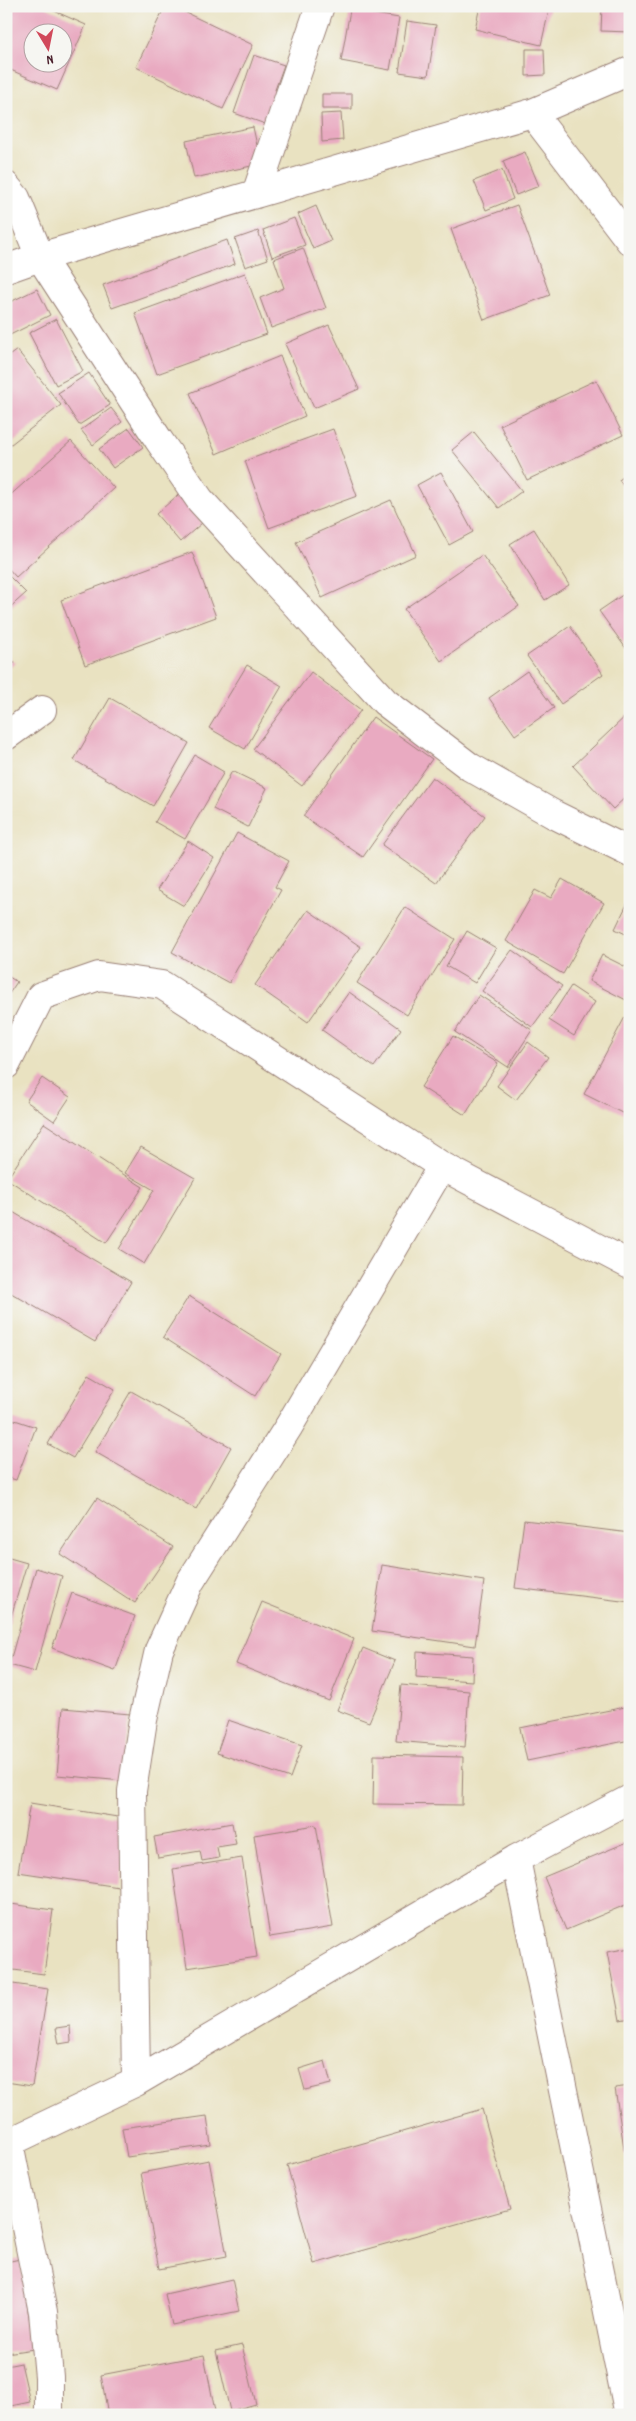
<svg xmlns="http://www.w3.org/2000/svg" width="636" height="2421" viewBox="0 0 636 2421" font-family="Dekko,sans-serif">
  <rect width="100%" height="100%" fill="#f6f6f2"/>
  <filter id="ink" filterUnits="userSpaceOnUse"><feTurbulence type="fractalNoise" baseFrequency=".02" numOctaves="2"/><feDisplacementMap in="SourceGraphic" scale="10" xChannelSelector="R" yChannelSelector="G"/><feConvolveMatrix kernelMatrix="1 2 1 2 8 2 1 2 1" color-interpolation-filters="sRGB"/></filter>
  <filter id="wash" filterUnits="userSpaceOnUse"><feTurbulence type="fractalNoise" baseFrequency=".0096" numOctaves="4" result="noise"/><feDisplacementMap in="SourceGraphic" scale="20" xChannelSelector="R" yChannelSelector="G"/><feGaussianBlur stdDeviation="1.12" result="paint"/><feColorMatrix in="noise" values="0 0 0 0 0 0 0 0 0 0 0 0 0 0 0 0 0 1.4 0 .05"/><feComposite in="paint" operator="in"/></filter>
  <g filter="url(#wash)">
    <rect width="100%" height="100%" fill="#e9e2c1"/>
    <g id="blocks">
      <path fill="#e9aac1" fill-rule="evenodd" d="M6,6H43L86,25L57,90L6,68ZM32,32H62V62H32Z
        M165,6H172L253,45L223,109L136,67Z
        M480,6H550L541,45L475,29Z
        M602,6H630V32L601,31Z
        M350,10L399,18L390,70L341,61Z
        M407,21L436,25L428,76L399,72Z
        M526,49H544L545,75L526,76Z
        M254,55L284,65L275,90L284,92L271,126L234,113Z
        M322,94H352V109H322Z
        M341,113L343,140L322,142L321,114Z
        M253,127L261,164L194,178L186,141Z
        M525,152L539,186L516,195L503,161Z
        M502,170L513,199L486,210L474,181Z
        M517,205L550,295L484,320L451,229Z
        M316,206L331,241L313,249L298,214Z
        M294,218L305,245L272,257L263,230Z
        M258,231L268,259L245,267L235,239Z
        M227,240L235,264L112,308L103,285Z
        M303,248L326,308L271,328L260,298L284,288L274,259Z
        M245,273L267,334L157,374L135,313Z
        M37,289L50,315L6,337V304Z
        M56,319L83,371L56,385L29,333Z
        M329,325L359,389L314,408L285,344Z
        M17,350L61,405L6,448V358Z
        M280,356L305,416L216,454L190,393Z
        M89,373L110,405L79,425L58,393Z
        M596,380L623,435L527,480L500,425Z
        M111,408L122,422L93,445L81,430Z
        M129,428L143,447L113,468L99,449Z
        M333,429L357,496L269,528L245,461Z
        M474,432L522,491L499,508L452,450Z
        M71,441L114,488L16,577L6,566V499Z
        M441,472L473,532L449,545L417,485Z
        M630,472V495L619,480Z
        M178,495L202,523L180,542L156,514Z
        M391,500L416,555L322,598L296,542Z
        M534,529L569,585L545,600L510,544Z
        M192,552L216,617L85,665L61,600Z
        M482,555L519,606L441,661L404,609Z
        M6,573L26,593L6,611Z
        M624,594L630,603V654L599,611Z
        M570,626L603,674L561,704L527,656Z
        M6,655L15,663L6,671Z
        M247,665L282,686L245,749L209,728Z
        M527,671L554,708L515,735L489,698Z
        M311,672L361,710L302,786L253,749Z
        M110,698L189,743L153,806L74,760Z
        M630,712V793L613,809L573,766Z
        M373,717L432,759L363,857L303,816Z
        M195,755L224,772L185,839L155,822Z
        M232,771L267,788L248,827L213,809Z
        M432,777L485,816L436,883L382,845Z
        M237,833L289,861L275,887L281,890L229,983L172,952Z
        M188,841L214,858L184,906L157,890Z
        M562,879L604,903L563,974L506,941L535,890L551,898Z
        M630,898V936L615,929Z
        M405,907L455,939L407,1015L357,983Z
        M308,910L361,947L308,1022L255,985Z
        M467,931L496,948L475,983L446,966Z
        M512,950L562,986L532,1027L482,991Z
        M602,955L630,969V1002L589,981Z
        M6,975L17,982L6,998Z
        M571,986L595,1002L574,1036L549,1020Z
        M349,992L401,1029L374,1067L322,1030Z
        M479,995L532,1030L508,1067L455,1032Z
        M625,1017L630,1020V1117L584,1094Z
        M453,1036L498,1063L465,1115L421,1087Z
        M528,1042L548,1057L516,1100L497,1086Z
        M42,1078L70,1097L54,1121L26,1101Z
        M44,1123L143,1187L106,1243L7,1179Z
        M141,1147L195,1178L144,1264L119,1249L154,1190L125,1173Z
        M6,1208L131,1282L95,1342L6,1290Z
        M189,1296L281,1354L255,1396L163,1337Z
        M89,1374L115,1389L73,1458L48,1444Z
        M131,1391L231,1447L196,1509L95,1452Z
        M6,1417L36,1427L16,1480L6,1477Z
        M97,1498L173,1547L135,1603L60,1554Z
        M524,1520L630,1533V1602L515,1588Z
        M6,1557L27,1563L7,1630L6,1629Z
        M382,1565L484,1581L475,1646L372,1631Z
        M36,1568L62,1576L35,1672L9,1665Z
        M72,1593L135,1616L115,1671L52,1648Z
        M262,1602L354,1639L329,1701L236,1664Z
        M363,1648L395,1661L369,1722L337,1710Z
        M417,1652L473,1656L472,1681L416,1677Z
        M401,1685L469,1691L465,1747L396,1741Z
        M630,1706V1740L527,1761L520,1728Z
        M63,1708L130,1714L123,1781L57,1775Z
        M228,1720L302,1745L290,1778L217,1753Z
        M374,1755L463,1757L462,1805L373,1804Z
        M30,1803L130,1819L119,1887L18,1872Z
        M232,1823L236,1844L217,1847L219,1858L202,1861L200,1851L158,1858L154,1837Z
        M316,1825L333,1927L270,1937L254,1835Z
        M630,1841V1903L566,1930L544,1877Z
        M242,1858L257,1957L187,1968L173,1869Z
        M11,1904L53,1910L44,1974L6,1969V1937Z
        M630,1948V2018L620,2020L607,1952Z
        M6,1983L48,1989L32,2086L6,2082Z
        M70,2026L71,2042L59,2044L56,2028Z
        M325,2061L331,2084L305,2090L299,2069Z
        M630,2086V2155H625L615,2088Z
        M482,2109L510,2209L314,2264L287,2165Z
        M207,2116L211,2145L127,2157L122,2128Z
        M209,2160L227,2256L159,2269L141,2173Z
        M20,2259L34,2349L6,2353V2262Z
        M232,2279L239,2311L172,2325L165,2294Z
        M242,2345L256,2404L230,2411L216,2351Z
        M204,2355L215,2411L194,2415H108L101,2375Z
        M21,2363L30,2402L6,2407V2366Z"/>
    </g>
  </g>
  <g filter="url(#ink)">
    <use href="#blocks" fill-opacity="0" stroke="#9a8076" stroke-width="1"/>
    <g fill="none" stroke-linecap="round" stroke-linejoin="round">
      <defs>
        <path id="minor" d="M532,113L630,241
          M6,186L16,198L40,257L158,439L200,500L385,702L470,767L553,814L630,852
          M256,194L320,6
          M6,269L40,257L532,113L630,71
          M6,736L42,710
          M6,1065L41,996L99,976L162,985L442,1166L630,1265
          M516,1859L629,2415
          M136,2082L132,1791L143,1720L159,1650L190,1582L289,1426L442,1166
          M9,2143L43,2312L49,2377V2415
          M6,2144L136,2082L516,1859L630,1799"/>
      </defs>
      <use href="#minor" stroke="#9a8076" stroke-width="30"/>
      <use href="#minor" stroke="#fff" stroke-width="28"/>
    </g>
  </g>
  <rect width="636" height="2421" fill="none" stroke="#f6f6f2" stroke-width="25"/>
  <g transform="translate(48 48) rotate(170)"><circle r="24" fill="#f6f6f2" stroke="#b1a0a2"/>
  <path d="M0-4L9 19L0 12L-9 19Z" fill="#d1495b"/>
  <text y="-8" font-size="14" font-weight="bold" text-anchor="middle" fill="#4a1f2b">N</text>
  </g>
</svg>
